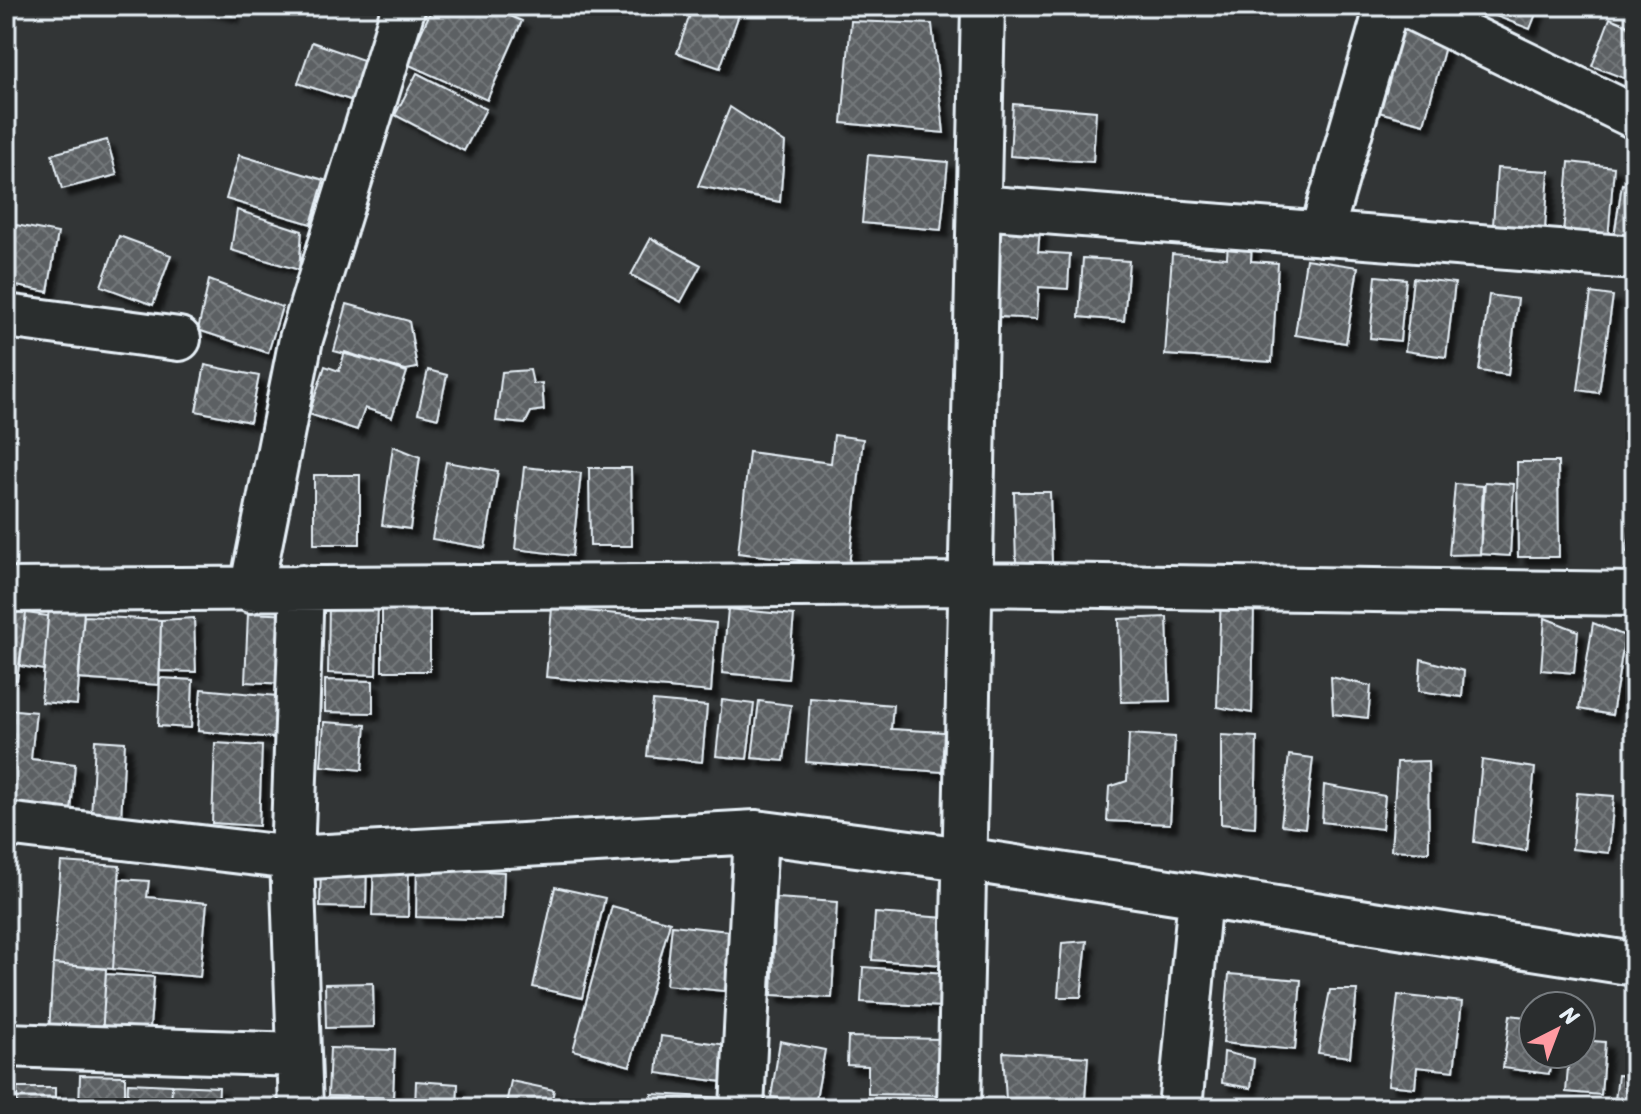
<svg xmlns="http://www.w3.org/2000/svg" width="1641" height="1114" viewBox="0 0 1641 1114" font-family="Sriracha,sans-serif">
  <defs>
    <pattern id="building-cross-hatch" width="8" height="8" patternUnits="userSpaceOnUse" patternTransform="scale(2)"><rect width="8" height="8" fill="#5c6063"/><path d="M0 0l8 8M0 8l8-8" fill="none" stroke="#73777a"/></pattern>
    <filter id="shadow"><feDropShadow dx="7" dy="7" stdDeviation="2" flood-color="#0009"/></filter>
  </defs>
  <rect width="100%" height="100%" fill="#323536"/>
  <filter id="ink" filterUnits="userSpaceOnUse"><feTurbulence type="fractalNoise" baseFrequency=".0125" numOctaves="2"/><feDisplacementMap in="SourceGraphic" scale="16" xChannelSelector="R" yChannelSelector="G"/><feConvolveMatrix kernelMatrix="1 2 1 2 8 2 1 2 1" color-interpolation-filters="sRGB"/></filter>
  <g filter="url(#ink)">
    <path fill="url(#building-cross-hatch)" stroke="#e8f1f8" stroke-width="2" filter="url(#shadow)" d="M192,6H234L232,15Z
      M433,6H488L522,21L487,100L407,64Z
      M693,6H742L720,68L677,53Z
      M1496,6H1539L1530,29L1493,15Z
      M1610,18L1635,28V58L1626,79L1592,66Z
      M851,21L932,24L944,133L842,123Z
      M1394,24L1447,39L1424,124L1371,110Z
      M312,42L369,62L356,102L298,83Z
      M417,73L486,109L464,151L395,115Z
      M1013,104L1096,111L1093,162L1010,156Z
      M730,107L785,143L780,202L698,186Z
      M107,140L117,175L62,189L52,154Z
      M239,155L324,180L311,224L226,199Z
      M868,155L948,162L941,230L862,223Z
      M1569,162L1614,167L1608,239L1563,234Z
      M1497,168L1549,171L1545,229L1493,225Z
      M1622,184L1635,186V240L1614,237Z
      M237,210L302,231L299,270L231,250Z
      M16,225L58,233L48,292L6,284Z
      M989,226L1040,229L1038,252L1070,254L1068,289L1039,287L1037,319L983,316Z
      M119,236L171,255L153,305L101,286Z
      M651,238L701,265L681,302L631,275Z
      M1228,241L1252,242L1251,261L1278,263L1272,362L1165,355L1172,254L1227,258Z
      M1083,258L1129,261L1124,321L1079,317Z
      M1306,259L1358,267L1346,343L1295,335Z
      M1376,276L1406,279L1400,341L1370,338Z
      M1413,278L1455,283L1446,357L1405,351Z
      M209,280L282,307L268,353L198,330Z
      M1591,293L1613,296L1599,393L1578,390Z
      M1489,295L1518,299L1508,375L1479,371Z
      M347,304L409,321L417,368L406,370L334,351Z
      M345,352L407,372L392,417L365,408L357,430L309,414L325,366L339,371Z
      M205,365L259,376L250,422L196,411Z
      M428,370L447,375L438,418L418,413Z
      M530,370L533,384L542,383L544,410L531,412L525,424L496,421L502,372Z
      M834,435L863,439L849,566L738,553L749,452L831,463Z
      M393,446L420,457L410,529L382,525Z
      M446,462L498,471L485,548L432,539Z
      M1517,462H1558L1559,557H1518Z
      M524,467L581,473L572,556L515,549Z
      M589,468H631L632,546H590Z
      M314,475H360V544H314Z
      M1485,482L1514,484L1510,556L1480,554Z
      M1455,484L1483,486L1480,554L1449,555Z
      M1014,492H1050L1052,564H1016Z
      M1635,494V554L1627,552Z
      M1221,594L1254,607L1252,713L1217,707Z
      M329,600L378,602L376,675L328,673Z
      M382,603H430V671H382Z
      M49,607L84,610L77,705L41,702Z
      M552,608L716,623L711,692L546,677Z
      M728,609L794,615L788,679L722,673Z
      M6,610L26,613L17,680L6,678Z
      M26,613L48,616L44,670L20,666Z
      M248,613L293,615L290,684L245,682Z
      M84,616L161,620L159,685L78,679Z
      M1167,617L1170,701L1121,702L1119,619Z
      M194,618L196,672L160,671L161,620Z
      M1545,618L1578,631L1574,673L1541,670Z
      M1593,623L1625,636L1612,715L1579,709Z
      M1421,659L1464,671L1462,697L1419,691Z
      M1331,677L1371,686L1368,718L1333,714Z
      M160,678L193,680L191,728L158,726Z
      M325,680L373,681V713L325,712Z
      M201,689L288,697L284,739L198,731Z
      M810,698L893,705L891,729L944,732L942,772L806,762Z
      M722,700L754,704L747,759L716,756Z
      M653,701L707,706L702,762L647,756Z
      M759,701L791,705L784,761L752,758Z
      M6,709L36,712L31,759L75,764L70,825L6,819Z
      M324,722L366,725L362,770L321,766Z
      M1129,734L1175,737L1170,824L1107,821L1109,787L1127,781Z
      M1221,735L1257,737L1255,827L1221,824Z
      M95,740L125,742L121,820L91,818Z
      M215,743L262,746L259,826L212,823Z
      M1289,755L1313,758L1305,828L1281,825Z
      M1482,760L1535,768L1526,851L1474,842Z
      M1428,761L1429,852L1391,850L1397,762Z
      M1324,785L1385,796L1382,829L1322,822Z
      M1577,793L1614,796L1609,853L1572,849Z
      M321,861H367L366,908L320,907Z
      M374,861L409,862L408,917L372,916Z
      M61,862L120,866L113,969L53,964Z
      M417,868L504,872L502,920L416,917Z
      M119,879L149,881L147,897L207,903L200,977L113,969Z
      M555,887L605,898L582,998L533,987Z
      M776,898L837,902L832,998L772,995Z
      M612,906L670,922L630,1066L573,1050Z
      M875,913L947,918L944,965L872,960Z
      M672,925L738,932L732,992L666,985Z
      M1087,941L1081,997H1058L1062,943Z
      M53,964L106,969L102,1037L49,1033Z
      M863,967L944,973L942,1007L861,1002Z
      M106,974L154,977L149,1040L102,1037Z
      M1229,974L1301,980L1295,1050L1223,1043Z
      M373,983L374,1027L326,1028L325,984Z
      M1330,990H1357L1350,1057L1318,1053Z
      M1398,995L1462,1002L1454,1071L1417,1067L1415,1088L1388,1085Z
      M1510,1015L1533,1018V1054H1552L1549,1074L1503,1068Z
      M661,1036L735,1046L730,1083L657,1073Z
      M848,1037L942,1039L941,1095L868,1094V1066L847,1065Z
      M1581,1040L1605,1042L1601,1095L1566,1092L1569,1054H1581Z
      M780,1041L825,1050L815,1105L771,1097Z
      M330,1048L395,1050L393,1098L328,1096Z
      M1003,1052L1088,1057L1085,1099L1006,1100Z
      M1224,1052L1254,1059L1251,1088L1222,1083Z
      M80,1075L125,1076V1108H79Z
      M1618,1075L1635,1076V1108H1614Z
      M416,1081L458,1084L457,1108H415Z
      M511,1081L554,1090L550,1108H505Z
      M128,1083L172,1085L171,1108H127Z
      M172,1085L219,1087L218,1108H171Z
      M17,1088H55V1108H17Z
      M652,1094L727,1098L726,1108H652Z
      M886,1100L931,1101V1108H885Z
      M331,1103L413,1106V1108H331Z
      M771,1103L803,1108H770Z
      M1418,1104L1459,1108H1417Z"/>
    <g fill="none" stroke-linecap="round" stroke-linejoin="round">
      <defs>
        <path id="street" d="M1407,6L1635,117
          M979,207L1635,258
          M1321,234L1387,6
          M6,316L179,339
          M6,590L971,584L1635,594
          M251,591L301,339L404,6
          M6,824L292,858L756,832L964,859L1635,964
          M6,1045L299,1055
          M301,1108L292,858L302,587
          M742,1108L756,832
          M959,1108L983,6
          M1180,1108L1200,896"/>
      </defs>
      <use href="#street" stroke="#e8f1f8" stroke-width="48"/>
      <use href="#street" stroke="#2a2d2e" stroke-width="42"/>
    </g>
  </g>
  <rect width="1641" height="1114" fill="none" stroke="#2a2d2e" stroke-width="32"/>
  <rect x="16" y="16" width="1609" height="1082" fill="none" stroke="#e8f1f8" stroke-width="3" filter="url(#ink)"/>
  <g transform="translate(1557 1030) rotate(42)"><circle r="38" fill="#2a2d2e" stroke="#767b7f" stroke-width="2"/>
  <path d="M0-6L14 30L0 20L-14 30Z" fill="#ff9aa2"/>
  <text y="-12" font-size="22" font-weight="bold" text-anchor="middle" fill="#e8f1f8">N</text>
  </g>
</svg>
